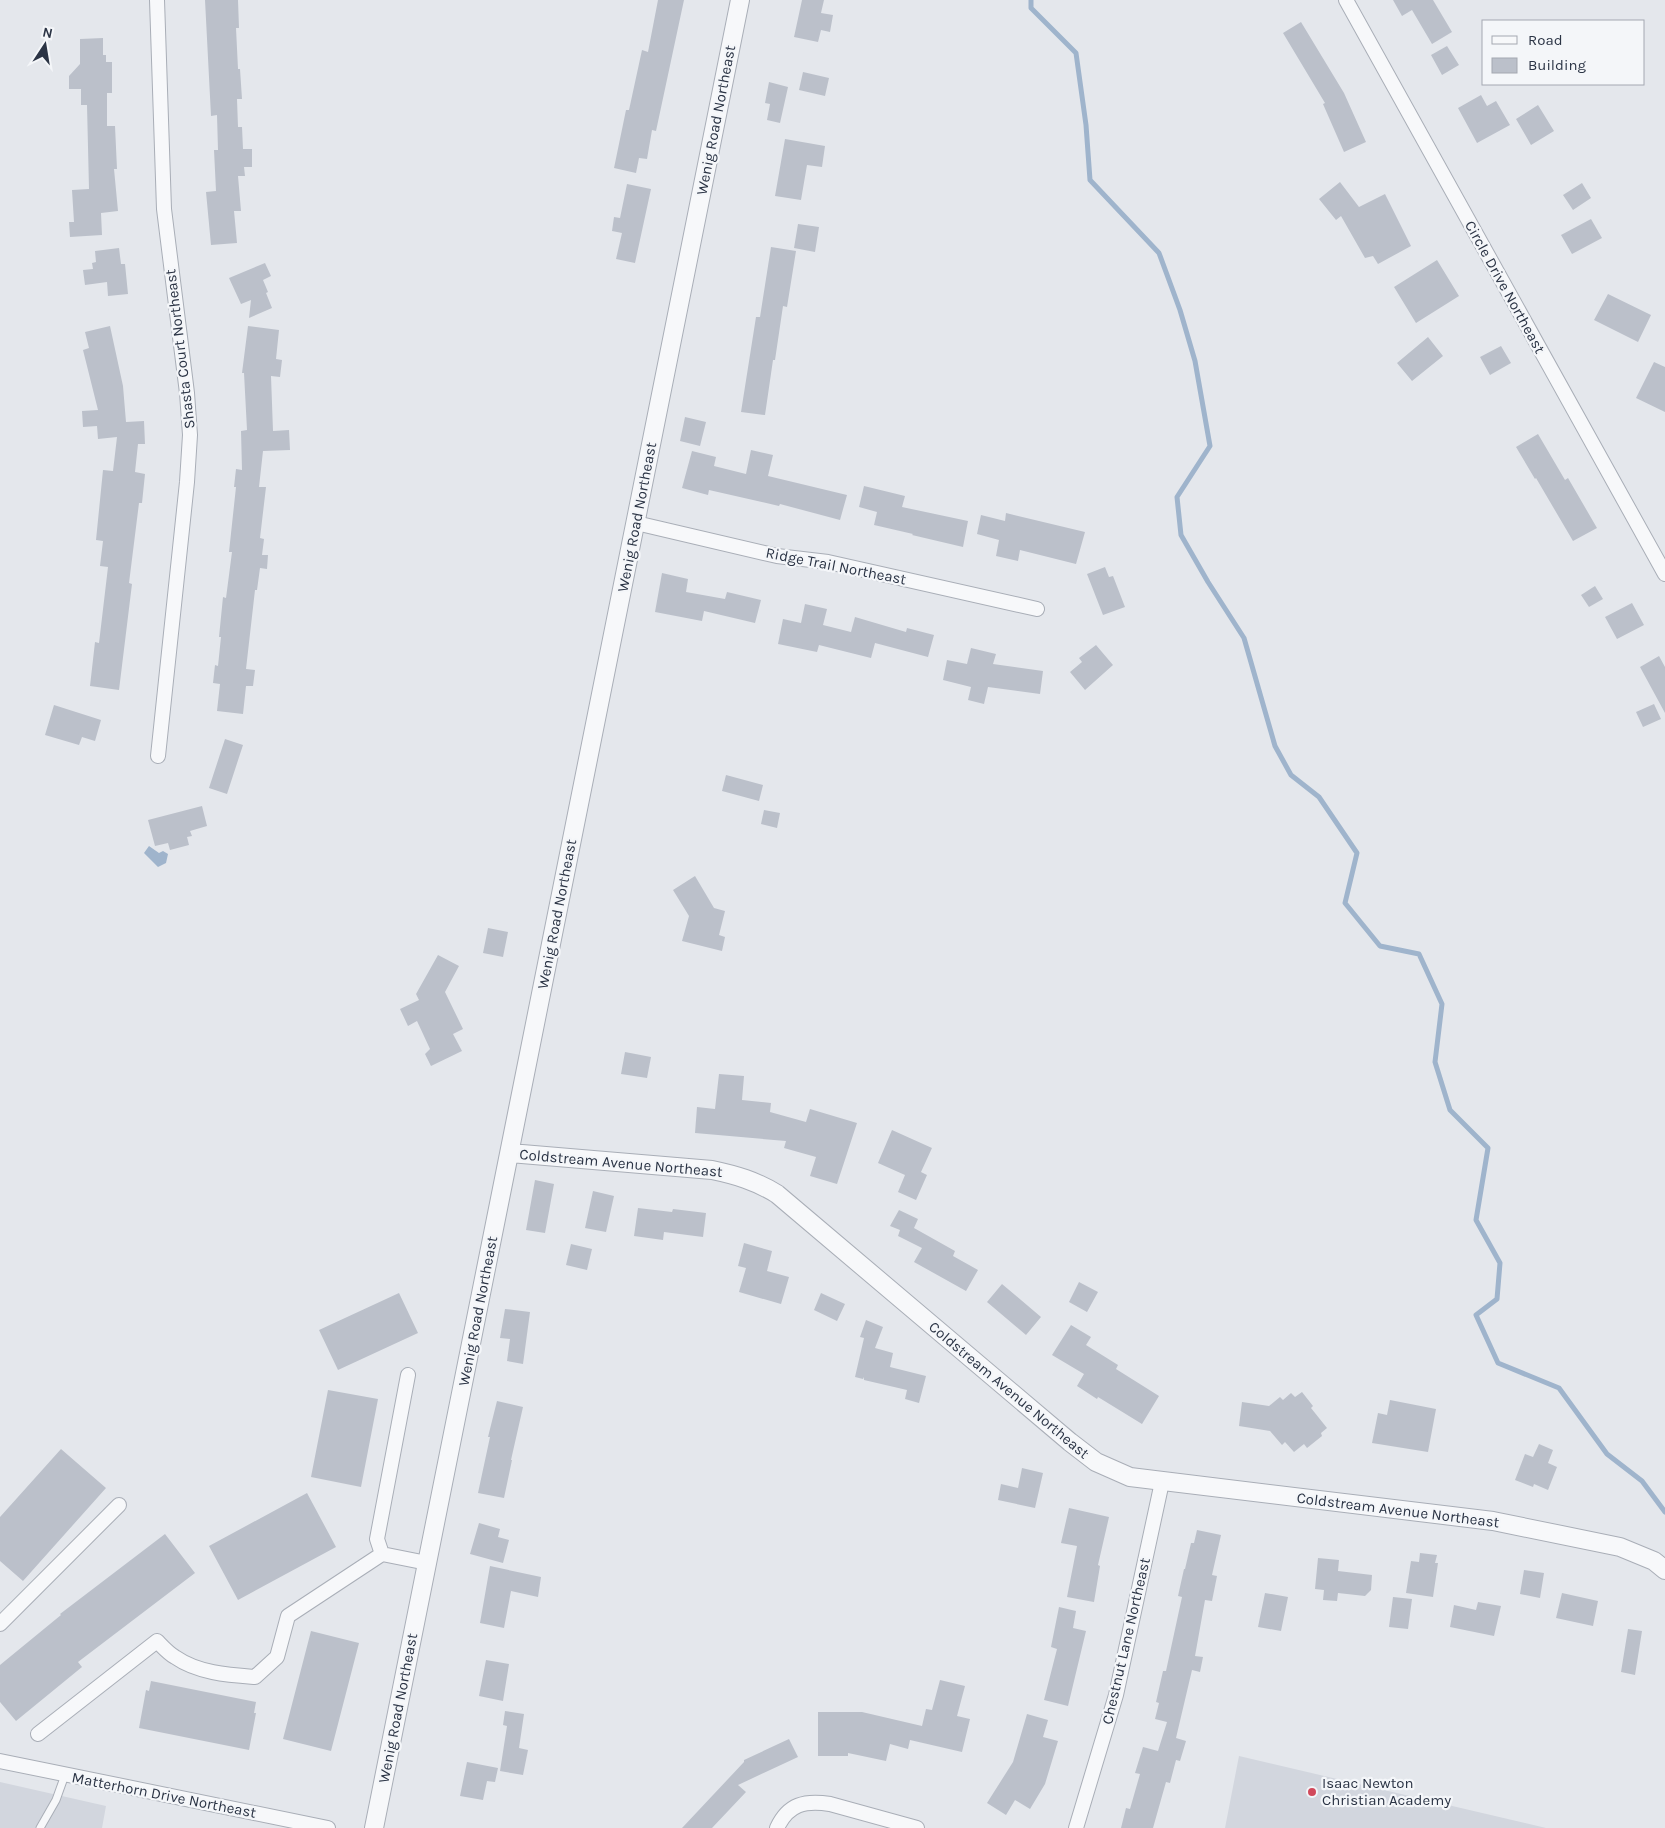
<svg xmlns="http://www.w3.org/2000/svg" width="1665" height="1828" viewBox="0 0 1665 1828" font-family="Karla,sans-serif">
  <rect width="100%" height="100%" fill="#e4e7ec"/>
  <path fill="#d2d6de" d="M1239,1756L1546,1828H1225Z
    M0,1782L106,1806L102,1828H0Z"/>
  <path fill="#9fb4cc" d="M149,846L159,853L163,851L168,854L166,863L158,867L144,853Z"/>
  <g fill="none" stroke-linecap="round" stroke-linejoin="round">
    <path stroke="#9fb4cc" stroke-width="5" d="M1031,0V8L1076,53L1086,125L1090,180L1159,253L1180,310L1195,361L1210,446L1177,497L1181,535L1208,582L1244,638L1275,746L1291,775L1319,797L1357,853L1345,903L1380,946L1419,954L1442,1004L1435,1062L1450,1110L1488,1148L1476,1220L1500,1263L1497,1299L1476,1315L1498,1363L1559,1388L1607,1454L1642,1481L1665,1512"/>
  </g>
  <path fill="#bbc0ca" d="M205,0H238L239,28H236L238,69H240L242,99H237L238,127H242L243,149H252V167H244L245,176H238L241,211H234L237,243L211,245L206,192L216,191L214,150H218L217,115L211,116Z
    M658,0H684L656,131L652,130L647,159L639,158L636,173L614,168L626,110H629L642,50L648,52Z
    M802,0H824L821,13L833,15L830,32L821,30L818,42L794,37Z
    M1393,0H1433L1452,32L1432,44L1412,10L1402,16Z
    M1301,22L1344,93L1366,142L1344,152L1323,104L1325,103L1283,33Z
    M103,38V55H106V62H112V93H107V126H115L117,169H114L118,211L101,213L102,235L70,237L69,222H74L72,190L89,189L87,105H81V89H69V76L80,64V39Z
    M1447,46L1459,65L1442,75L1431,55Z
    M803,72L829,78L825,96L799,90Z
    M769,82L788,87L780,123L767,120L770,104L765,103Z
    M1481,95L1487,106L1496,101L1510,125L1477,143L1458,108Z
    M1538,105L1554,131L1531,145L1516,119Z
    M785,139L825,146L822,167L807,165L801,200L775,196Z
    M1340,182L1359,207L1385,194L1411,246L1378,264L1373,256L1365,258L1341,216L1336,220L1319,199Z
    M1582,183L1591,198L1573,210L1563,195Z
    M627,184L651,189L635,263L616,259L622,233L612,231L614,217L620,218Z
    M1591,219L1602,238L1572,254L1561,235Z
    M798,224L819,227L815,252L794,248Z
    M771,247L796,251L787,307L783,306L775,360H773L765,415L741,412L756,317H760Z
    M119,248L121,264H125L128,294L108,296L107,282L85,285L83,270L93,269L92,263L96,262L95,251Z
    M1437,260L1459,296L1416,323L1394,287Z
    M265,263L271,276L263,280L268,292L266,293L272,308L249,318L251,300L241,304L229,278Z
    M1608,294L1651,315L1638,342L1594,320Z
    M110,326L123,386L126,422L144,421L145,444H138L135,472L145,474L142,503H139L129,583L132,584L119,690L90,686L95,642L99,643L108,567L100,566L103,541L96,540L103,470L113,471L117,437L98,439L97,426L83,427L82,411L98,410L83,350L89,348L85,332Z
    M248,326L279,330L276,359L282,360L280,377L271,376L273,431L289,430L290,450L263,451L259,487H266L260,538L264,539L262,555H268L267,569L260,568L257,590H255L246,669L255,670L253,686H246L243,714L217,711L220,684L213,683L215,665L218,666L221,637H219L223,597L226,598L232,552H229L236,487H234L236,469L242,470L241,431L247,430L244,373H242Z
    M1428,337L1443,356L1412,381L1397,363Z
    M1501,346L1511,363L1490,375L1480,357Z
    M1654,362L1665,367V412L1636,398Z
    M685,417L706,422L700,446L680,441Z
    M1538,434L1565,480L1568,478L1597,528L1573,541L1536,478L1535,479L1516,447Z
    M751,450L773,455L768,476L847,495L840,520L780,504L779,506L709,490L708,495L682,488L692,451L716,457L714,466L746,474Z
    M864,486L905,496L902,507L968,521L963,547L912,535L913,534L874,525L877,512L859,507Z
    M1006,513L1085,532L1076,564L1020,550L1018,561L996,556L999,540L977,534L981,515L1005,521Z
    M1105,567L1109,577L1113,576L1125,607L1103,615L1087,574Z
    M662,573L688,579L686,592L725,599L727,592L761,600L755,623L704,611L702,621L655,612Z
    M1595,586L1603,599L1589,607L1581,595Z
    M1632,603L1644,625L1617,639L1605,617Z
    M805,604L827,609L823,625L851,632L855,617L906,632L907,628L934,635L928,657L875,643L871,658L819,645L817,652L778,644L783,619L801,623Z
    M1096,645L1113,665L1085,690L1070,672L1082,662L1079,658Z
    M971,648L996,654L993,664L1043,671L1040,694L988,687L984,704L968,700L971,687L943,680L947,660L967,664Z
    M1659,656L1665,667V713L1640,667Z
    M1654,704L1661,719L1643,727L1636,712Z
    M54,705L101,720L95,741L82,737L79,745L45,735Z
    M225,739L243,745L227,794L209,788Z
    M726,775L763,785L759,801L722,791Z
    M202,806L207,826L190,831L192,836L187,837L189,845L170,850L168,843L155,846L148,820Z
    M764,810L780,813L777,828L761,824Z
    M695,876L714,908L725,911L719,935L725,937L722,951L682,941L689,916L673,890Z
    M488,928L508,932L503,957L483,953Z
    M438,955L459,966L445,992L463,1029L453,1034L462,1051L431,1066L425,1054L430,1049L417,1021L408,1026L400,1009L419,1000L416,994Z
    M625,1052L651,1057L647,1078L621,1074Z
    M719,1074L744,1076L742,1100L771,1103L770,1112L806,1122L810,1109L857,1123L837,1184L810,1176L816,1157L784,1148L786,1141L695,1133L697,1107L715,1109Z
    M892,1130L932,1148L921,1172L927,1175L916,1200L898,1192L905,1175L878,1163Z
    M535,1180L554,1184L545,1233L526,1230Z
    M593,1191L614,1196L606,1232L585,1228Z
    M638,1208L672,1212L673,1209L706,1213L703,1237L664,1232L663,1240L634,1236Z
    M899,1210L918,1219L914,1228L955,1251L953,1256L978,1270L966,1291L914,1262L922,1248L898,1236L900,1230L890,1226Z
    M744,1243L772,1251L767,1271L789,1277L781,1304L739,1292L746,1268L738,1266Z
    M571,1244L592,1249L587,1270L566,1265Z
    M1079,1282L1098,1292L1087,1312L1069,1302Z
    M1002,1284L1041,1317L1026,1335L987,1302Z
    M399,1293L418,1333L338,1370L319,1330Z
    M821,1293L845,1304L837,1321L814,1310Z
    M505,1309L530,1312L523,1364L507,1361L510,1339L500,1338Z
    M866,1320L883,1327L875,1348L893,1353L890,1367L926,1376L919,1403L905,1399L907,1390L864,1380V1377L863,1379L855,1377L864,1338L860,1337Z
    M1071,1325L1091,1337L1086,1345L1118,1365L1116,1369L1159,1396L1142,1424L1098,1397L1097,1399L1077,1386L1084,1374L1052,1355Z
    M328,1390L378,1399L361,1487L311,1477Z
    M1302,1392L1313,1406L1311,1408L1327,1428L1321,1433L1322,1436L1307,1448L1304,1444L1294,1452L1285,1442L1282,1445L1270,1431L1239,1426L1242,1402L1269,1406L1280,1397L1283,1400L1291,1393L1295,1397Z
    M1390,1400L1436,1409L1428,1452L1372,1443L1378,1413L1387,1415Z
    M497,1401L523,1407L511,1460H512L504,1498L478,1493L490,1437H488Z
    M1539,1444L1553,1450L1548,1463L1557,1467L1548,1490L1534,1484L1533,1487L1515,1480L1525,1454L1533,1457Z
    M61,1449L106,1488L23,1581L0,1561V1517Z
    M1022,1468L1043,1473L1035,1508L998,1500L1001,1484L1018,1488Z
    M307,1493L336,1547L238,1600L209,1546Z
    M1069,1508L1109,1517L1098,1565L1100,1566L1094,1602L1067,1597L1077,1546L1061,1543Z
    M479,1523L500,1529L498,1537L509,1540L503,1563L470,1554Z
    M1197,1530L1221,1535L1212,1575L1217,1576L1212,1601L1205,1600L1195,1656L1203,1657L1200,1672L1192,1670L1176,1738L1186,1741L1180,1761L1176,1760L1170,1783L1166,1782L1153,1828H1121L1126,1808L1130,1809L1140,1774L1135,1773L1143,1747L1158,1751L1167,1722L1155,1719L1159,1703L1156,1702L1163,1671H1166L1182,1597L1178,1596L1184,1569H1185L1191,1543H1194Z
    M165,1534L195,1573L78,1662L82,1667L16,1721L0,1702V1665L61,1615L60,1614Z
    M1420,1553L1437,1555L1435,1563H1438L1433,1597L1406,1593L1411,1561L1419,1562Z
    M1318,1558L1339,1560L1338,1571L1372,1575L1371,1590L1365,1596L1338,1593L1337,1601L1323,1600L1324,1590L1315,1589Z
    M490,1566L541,1577L538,1597L511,1591L504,1628L480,1623Z
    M1524,1570L1544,1573L1540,1598L1520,1594Z
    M1265,1593L1288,1597L1281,1631L1258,1627Z
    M1562,1593L1598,1601L1593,1626L1556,1618Z
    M1393,1597L1412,1599L1408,1629L1389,1627Z
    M1478,1602L1501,1606L1494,1636L1450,1627L1454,1605L1476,1610Z
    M1059,1607L1076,1611L1073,1628L1086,1631L1068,1706L1044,1700L1057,1649L1051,1647Z
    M1628,1629L1642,1631L1635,1675L1621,1672Z
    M311,1631L359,1643L331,1751L283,1739Z
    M486,1660L509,1664L503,1701L479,1696Z
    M940,1680L965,1686L957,1716L970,1719L962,1752L910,1740L908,1749L890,1744L886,1761L848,1753V1756H818V1712H862L922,1726L926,1709L932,1710Z
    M151,1681L256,1702L254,1713H256L249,1750L139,1728L146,1690L149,1691Z
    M505,1711L524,1714L519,1748L528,1750L523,1775L500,1771L507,1726L503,1725Z
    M1027,1714L1048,1720L1043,1737L1058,1741L1045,1784L1030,1809L1015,1800L1006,1815L987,1803L1013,1762Z
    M789,1739L798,1757L738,1785L746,1792L712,1828H682L744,1762V1760Z
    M467,1762L498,1768L495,1782L487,1781L483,1800L460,1796Z"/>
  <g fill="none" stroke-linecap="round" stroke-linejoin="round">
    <defs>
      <path id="service" d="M40,1828L56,1800L65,1775"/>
      <path id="minor" d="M157,0L164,209L187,393L190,435L187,482L158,756
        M1346,0L1665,574
        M636,523L777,556L828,562L1037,609
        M382,1554L377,1539L408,1375
        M0,1624L119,1505
        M38,1734L157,1641C162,1646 168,1653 175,1657C198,1673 228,1675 255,1677L277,1657L288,1616L382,1554L427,1563
        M0,1761L328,1828
        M777,1828C788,1804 805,1800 830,1804L917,1828
        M1076,1828L1116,1695L1162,1482"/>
      <path id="tertiary" d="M510,1153L712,1170C736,1175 756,1181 777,1194L1070,1442L1096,1462L1130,1477L1493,1521L1620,1547L1654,1561L1665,1570
        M374,1828L740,0"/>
    </defs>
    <use href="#service" stroke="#a9aeb7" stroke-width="9"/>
    <use href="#minor" stroke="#a9aeb7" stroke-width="16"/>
    <use href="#tertiary" stroke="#a9aeb7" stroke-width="20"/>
    <use href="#service" stroke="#f7f8fa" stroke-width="7"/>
    <use href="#minor" stroke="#f7f8fa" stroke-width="14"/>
    <use href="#tertiary" stroke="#f7f8fa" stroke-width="18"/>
  </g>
  <circle fill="#d1495b" stroke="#f4f6f9" stroke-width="2" cx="1312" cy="1792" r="5"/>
  <g text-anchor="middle" stroke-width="4.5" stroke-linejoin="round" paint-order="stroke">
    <g font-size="15" fill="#2b3445" stroke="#f4f6f9">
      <text transform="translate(716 120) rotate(-79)" y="5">Wenig Road Northeast</text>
      <text transform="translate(1505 287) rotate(61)" y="5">Circle Drive Northeast</text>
      <text transform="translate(180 349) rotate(-97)" y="5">Shasta Court Northeast</text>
      <text transform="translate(637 517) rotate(-79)" y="5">Wenig Road Northeast</text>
      <text transform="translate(836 566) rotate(11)" y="5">Ridge Trail Northeast</text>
      <text transform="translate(557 914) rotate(-79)" y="5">Wenig Road Northeast</text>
      <text transform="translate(621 1163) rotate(5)" y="5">Coldstream Avenue Northeast</text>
      <text transform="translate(478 1311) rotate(-79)" y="5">Wenig Road Northeast</text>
      <text transform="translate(1009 1390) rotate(40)" y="5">Coldstream Avenue Northeast</text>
      <text transform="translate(1398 1510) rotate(7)" y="5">Coldstream Avenue Northeast</text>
      <text transform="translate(1126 1641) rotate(-77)" y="5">Chestnut Lane Northeast</text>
      <text transform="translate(398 1708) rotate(-79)" y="5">Wenig Road Northeast</text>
      <text transform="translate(164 1795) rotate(11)" y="5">Matterhorn Drive Northeast</text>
    </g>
    <g font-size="15" fill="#2b3445" stroke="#f4f6f9" text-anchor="start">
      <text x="1322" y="1788">Isaac Newton<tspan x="1322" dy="17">Christian Academy</tspan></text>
    </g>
  </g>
  <rect x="1482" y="20" width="162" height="65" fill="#f4f6f9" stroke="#a4a8b1"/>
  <rect x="1492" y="36" width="25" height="8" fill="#f7f8fa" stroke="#a4a8b1"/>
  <text x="1528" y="45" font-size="15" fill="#2b3445">Road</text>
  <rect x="1492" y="58" width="25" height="15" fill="#bbc0ca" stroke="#a4a8b1"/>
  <text x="1528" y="70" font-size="15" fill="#2b3445">Building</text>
  <g transform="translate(45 45) rotate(12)" stroke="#f4f6f9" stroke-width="4" paint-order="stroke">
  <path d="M0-4L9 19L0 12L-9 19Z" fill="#2b3445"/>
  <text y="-8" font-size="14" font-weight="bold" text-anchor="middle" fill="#2b3445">N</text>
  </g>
</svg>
